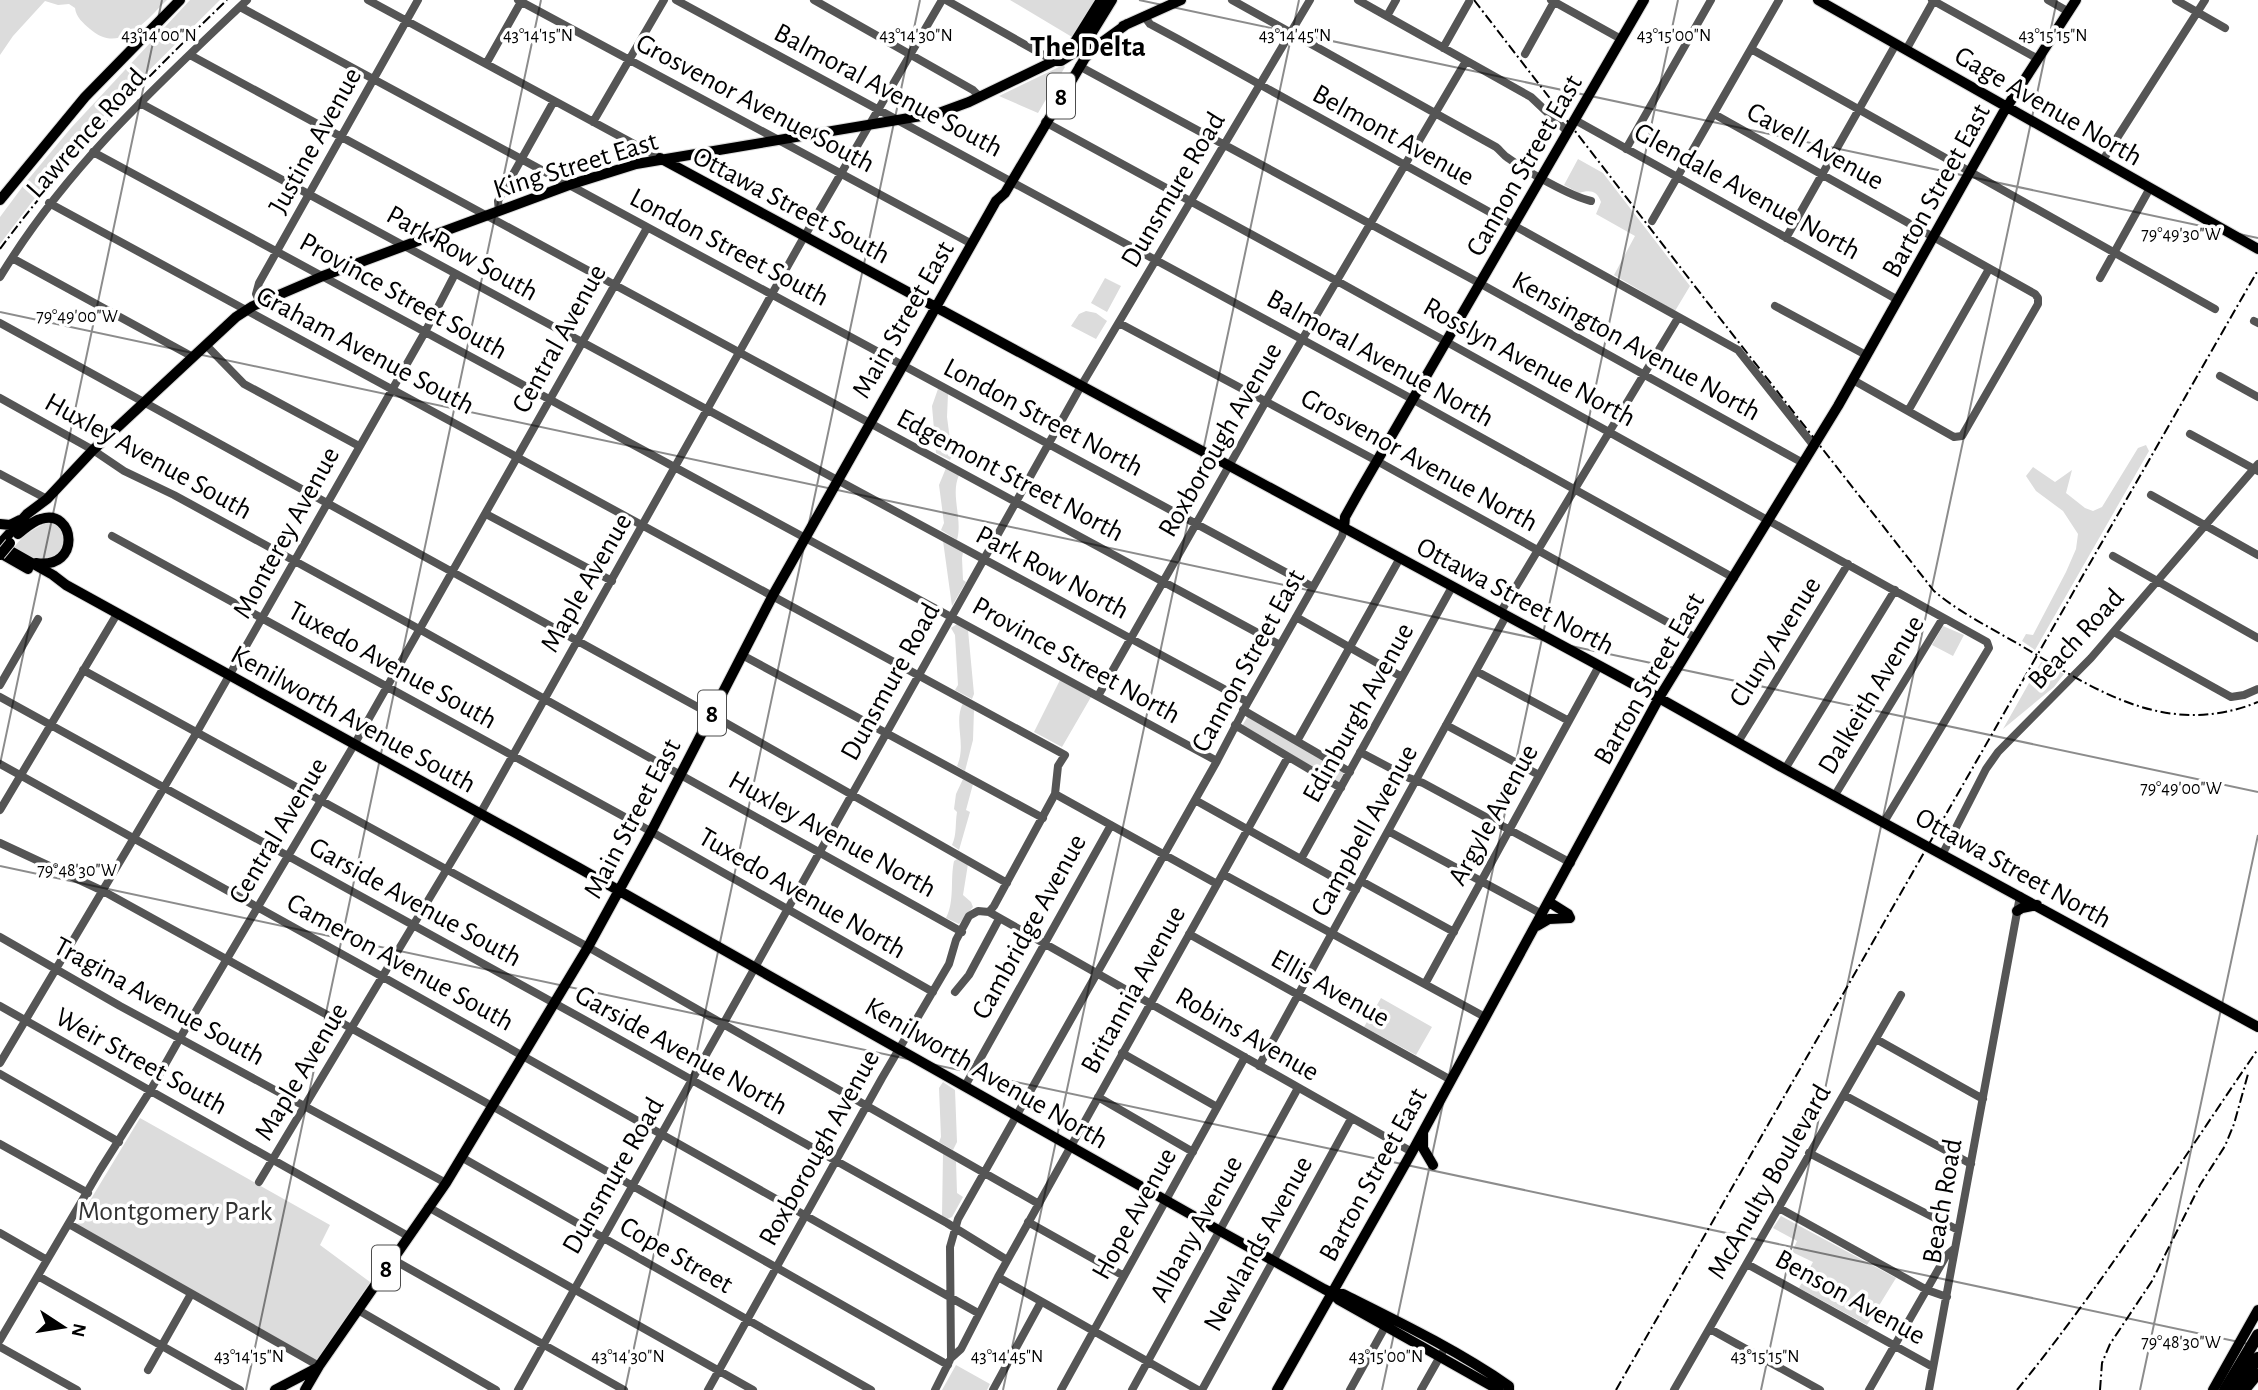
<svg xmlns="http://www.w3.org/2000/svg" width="2258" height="1390" viewBox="0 0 2258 1390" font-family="'Alegreya Sans',sans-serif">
  <rect width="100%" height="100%" fill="#fff"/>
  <path fill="#dcdcdc" d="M0,0H167C147,19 120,56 90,29C83,23 76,17 75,8L69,4L58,5L45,1L13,36L0,55Z
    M190,0H220L108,111L57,169L0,244V217L26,182L71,128Z
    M1010,0H1095L1072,37Z
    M1063,65L1065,67L1038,113L999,96Z
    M1578,159L1603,173L1690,286L1675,311L1614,275L1635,236L1596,214L1601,202C1597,190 1589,190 1579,193L1564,185Z
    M1105,278L1121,286L1107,312L1091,303Z
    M1086,311L1096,313L1107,321L1096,339L1071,326L1079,314Z
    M938,389L948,394L947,417L952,455L950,460L936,453L932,406Z
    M2146,445L2149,451L2035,650L2022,641L2026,634L2033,635L2066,572L2076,549L2078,534L2063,511L2036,491L2026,476L2033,467L2055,482L2072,470L2066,493L2085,508L2093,511L2102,507L2138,448Z
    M946,468L959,475C950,495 963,519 957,540L941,530L944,523L939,485Z
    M53,521L67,535L58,557L36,561L14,548C21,536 40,524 53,521Z
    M943,541L963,552L962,558L963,580L966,582L952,606Z
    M957,624L968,630L974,694L972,699L955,690L958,685L955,635L951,628Z
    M1943,626L1964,635L1953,656L1932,645Z
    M2041,662L2064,674L2054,687L2003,729Z
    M1060,680L1091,697L1062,747L1034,732Z
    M963,703L974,709L973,740L965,771L957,766C967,744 953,723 963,703Z
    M1248,716L1344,772L1339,782L1242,726Z
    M963,779L973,784L966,810L970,812L959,850L952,845C957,834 955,824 957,812L954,809L956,794Z
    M957,859L968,864L963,895L971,902L973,907L959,924L946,918C955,901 950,879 954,861Z
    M1381,998L1432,1027L1416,1055L1364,1027Z
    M943,1082L955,1090L957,1142L953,1150L939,1142L941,1137L939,1088Z
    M140,1118L330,1225L320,1245L370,1282L316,1361L79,1227L77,1222Z
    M943,1153L956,1161L957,1193L963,1197L952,1217L947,1219L942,1216Z
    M1781,1216L1896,1278L1867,1325L1799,1288L1813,1262L1792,1252L1797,1241L1773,1228Z
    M956,1365L990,1384L987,1390H942Z"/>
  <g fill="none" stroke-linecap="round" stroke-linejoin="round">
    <defs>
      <path id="major" d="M1818,0L2258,249
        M1123,26L1181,0
        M1085,44L1112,0
        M1061,55L1073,45L1101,0
        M660,158L1659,698L1785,769L2258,1027
        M0,200L85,97L180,0
        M0,524L10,525L20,520
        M1344,528L1345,517L1359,492L1644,0
        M18,534C25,529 32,521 41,519C75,508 82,570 36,563
        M0,544L27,514L47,499L93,450L236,317L253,306L323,276L569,185L636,164L939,113L969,102L1054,61H1061L1093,41
        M0,545L53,575L66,585L579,868L1220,1231L1324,1289L1332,1293L1343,1294C1399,1322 1457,1350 1509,1386V1390
        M0,553L28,569
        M1549,902L1568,914L1570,918
        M2017,911L2022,908L2037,905
        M1537,926L1549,919L1570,918
        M1423,1133V1148L1433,1165
        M1332,1293L1339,1300L1499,1390
        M275,1390L317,1368
        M305,1390L319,1366L446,1183L588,947L651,832L773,595L996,201L1005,193L1085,58L1098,45L1127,24
        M1277,1390L1412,1152L1659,698L1838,406L2003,113L2076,0
        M2213,1390L2258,1310
        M2245,1390L2258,1374"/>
      <path id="highway" d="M2225,1390L2258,1335
        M2235,1390L2258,1358"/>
    </defs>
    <use href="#major" stroke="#dbdbdb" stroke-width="12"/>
    <use href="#highway" stroke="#dbdbdb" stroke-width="14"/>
    <path stroke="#555" stroke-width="8" d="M368,0L660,158
      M518,0L972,244
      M676,0L1412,399L1734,578
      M814,0L973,90L980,97
      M946,0L1054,61
      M1232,0L1496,147C1500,150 1503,155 1508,158C1526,171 1570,196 1591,201
      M1358,0L1531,97L1568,132
      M1551,0L1621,39
      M1932,0L2038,59
      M2048,0L2069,12
      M2176,0L2225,28
      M240,7L1313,587
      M1144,16L1150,24L1178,39L1738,350L1814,446
      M1387,16L1396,0
      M1443,48L1469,2
      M1751,49L2215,309
      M1906,50L1934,0
      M1525,54L1555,0
      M190,55L1280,645
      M486,64L522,0
      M1079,66L1481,284L1803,463
      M140,103L1248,702
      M1714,114L2035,294L2038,298V304L1962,436L1954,437L1853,380
      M1575,120L1898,300
      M593,122L664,0
      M1045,122L1337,281L1987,642L1989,648L1884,822
      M1626,149L1711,0
      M93,152L1217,761
      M2103,160L2205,0
      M49,203L1065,755L1058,766L1055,794L994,906L989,912L978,911L969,916L956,940L949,964L882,1078L708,1390
      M499,211L498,201L554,101
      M1652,221L1779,0
      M1786,238L1896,44
      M12,258L193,357
      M0,277C66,168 155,87 247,0
      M2100,278L2150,188
      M260,303L256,294L259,283L418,0
      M1775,306L1866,355
      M2254,321L2258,323
      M0,323L703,710L1007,883
      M1119,323L1377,461L1696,638
      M206,345L244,384L359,446
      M2220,376L2258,397
      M0,398L93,450L124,471L174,495L419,629L962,932
      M1908,411L1989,269
      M2190,434L2258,471
      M0,474L47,499
      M2151,495L2258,555
      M486,514L612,581
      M112,536L643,827L933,992
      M2113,556L2258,638
      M1500,613L1678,318
      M1296,617L1402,677
      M2114,632L2231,697L2244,695L2258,689
      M742,655L1043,818
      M83,670L588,947L1039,1204
      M1476,671L1569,721
      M0,685L38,619
      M1098,696L1266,401L1466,61
      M0,697L583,1019L947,1223L1007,1260
      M1243,710L1350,772
      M1235,725L1341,788
      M1446,725L1539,775
      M1297,741L1400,558
      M1738,742L1848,564
      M1360,752L1409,778L1423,783L1571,863
      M0,764L383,977L978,1313
      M1785,769L1895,590
      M1055,794L1217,884
      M1835,795L1943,618
      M1195,800L1356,890
      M0,810L117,614
      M1388,831L1542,914
      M0,843L103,891L492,1106L948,1365
      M1943,853L1986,769L1998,752L2091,658L2258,464
      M1301,859L1452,587
      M1223,874L1485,1017
      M1361,881L1454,932
      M989,912L1412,1152
      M1189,934L1451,1080
      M0,937L120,1006L446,1183
      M1425,984L1599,666
      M955,992L969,975L999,919
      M0,1006L408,1236
      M1876,1039L1983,1099
      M1122,1053L1217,1107
      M0,1063L197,732L425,332L455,274
      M1259,1066L1506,616
      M0,1074L119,1142
      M965,1086L1111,825
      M1844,1095L1971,1164
      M1098,1097L1193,1152
      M0,1144L88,1193
      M1809,1153L1958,1230
      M461,1157L871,1390
      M259,1182L480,814L800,244L942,0
      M428,1207L753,1390
      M1779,1208L1927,1290L1947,1297
      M1028,1222L1124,1276
      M69,1224L319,1366
      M0,1233L47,1260
      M392,1259L624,1390
      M1747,1264L1933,1367
      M38,1276L240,1390
      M998,1277L1198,1390
      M358,1310L496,1390
      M1710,1329L1820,1390
      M0,1340L100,1170L150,1091L180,1038L354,745L647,228
      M0,1347L77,1390
      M951,1358L950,1247L958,1219L1217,761L1248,702L1342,536L1344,528
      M148,1370L191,1294
      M518,1390L1081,386L1310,0
      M935,1390L951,1358L961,1349L998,1277L1288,757
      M993,1390L1041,1302
      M1061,1390L1245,1057
      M1132,1390L1298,1088
      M1202,1390L1351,1119
      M1350,1390L1385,1327
      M1421,1390L1442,1353
      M1674,1390L1901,995
      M1869,1390L1946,1256L1955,1248
      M1929,1390L2020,896"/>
    <use href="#major" stroke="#000" stroke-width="10"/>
    <use href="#highway" stroke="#000" stroke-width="12"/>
    <path stroke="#000" stroke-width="2" stroke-dasharray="10 3.5 2 3.5" stroke-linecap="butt" d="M1474,0L1704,298L1934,591C1960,613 1991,628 2020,645C2096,690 2166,739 2258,702
      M0,249C67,158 145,79 227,0
      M1616,1390L2258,270
      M2017,1390C2105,1282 2179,1164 2258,1049
      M2100,1390L2102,1363L2110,1344L2152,1281L2200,1185L2225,1146L2234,1124L2248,1074"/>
    <defs>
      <path id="major-bridge" d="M0,555L10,543"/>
    </defs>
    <use href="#major-bridge" stroke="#dbdbdb" stroke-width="12" stroke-linecap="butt"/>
    <use href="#major-bridge" stroke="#000" stroke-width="10"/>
  </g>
  <path fill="none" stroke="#000" stroke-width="2" stroke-opacity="0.45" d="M1139,0L2258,238M0,312L2258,792M0,764L162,0M0,866L2258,1346M246,1390L541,0M625,1390L920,0M1003,1390L1299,0M1382,1390L1678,0M1761,1390L2057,0M2140,1390L2258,835"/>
  <g text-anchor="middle" stroke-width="7" stroke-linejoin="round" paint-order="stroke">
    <g fill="#fff" stroke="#4c4c4c" stroke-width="2">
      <rect x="1047" y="73.5" width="28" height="45" rx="5"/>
      <rect x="698" y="690.5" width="28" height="45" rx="5"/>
      <rect x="372" y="1245.5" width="28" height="45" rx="5"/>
    </g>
    <g font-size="26" font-weight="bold" fill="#000">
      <text x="1061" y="105">8</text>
      <text x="712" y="722">8</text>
      <text x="386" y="1277">8</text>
    </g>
    <g font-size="28" fill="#000" stroke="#fff">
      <text transform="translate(889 89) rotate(28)" y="10">Balmoral Avenue South</text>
      <text transform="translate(756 102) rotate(28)" y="10">Grosvenor Avenue South</text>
      <text transform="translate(2049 105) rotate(30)" y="10">Gage Avenue North</text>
      <text transform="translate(85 132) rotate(-48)" y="10">Lawrence Road</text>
      <text transform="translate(1394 134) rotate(29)" y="10">Belmont Avenue</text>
      <text transform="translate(314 140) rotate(-61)" y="10">Justine Avenue</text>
      <text transform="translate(1816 145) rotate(29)" y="10">Cavell Avenue</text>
      <text transform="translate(575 164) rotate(-17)" y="10">King Street East</text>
      <text transform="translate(1523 165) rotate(-60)" y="10">Cannon Street East</text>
      <text transform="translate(1172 189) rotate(-59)" y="10">Dunsmure Road</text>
      <text transform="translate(1748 190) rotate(29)" y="10">Glendale Avenue North</text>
      <text transform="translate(1935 190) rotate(-61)" y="10">Barton Street East</text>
      <text transform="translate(792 204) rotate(28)" y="10">Ottawa Street South</text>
      <text transform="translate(730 246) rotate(28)" y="10">London Street South</text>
      <text transform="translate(463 252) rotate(29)" y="10">Park Row South</text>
      <text transform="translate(404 295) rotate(29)" y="10">Province Street South</text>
      <text transform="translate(902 319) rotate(-60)" y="10">Main Street East</text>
      <text transform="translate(558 338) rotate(-61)" y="10">Central Avenue</text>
      <text transform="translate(1637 345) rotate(29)" y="10">Kensington Avenue North</text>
      <text transform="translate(366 349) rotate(28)" y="10">Graham Avenue South</text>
      <text transform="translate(1381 357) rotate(29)" y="10">Balmoral Avenue North</text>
      <text transform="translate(1530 361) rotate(29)" y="10">Rosslyn Avenue North</text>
      <text transform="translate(1044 416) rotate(28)" y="10">London Street North</text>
      <text transform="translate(1219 439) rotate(-60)" y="10">Roxborough Avenue</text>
      <text transform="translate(149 455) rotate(29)" y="10">Huxley Avenue South</text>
      <text transform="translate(1420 459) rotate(29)" y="10">Grosvenor Avenue North</text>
      <text transform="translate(1011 474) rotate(28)" y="10">Edgemont Street North</text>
      <text transform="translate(285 532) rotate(-61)" y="10">Monterey Avenue</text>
      <text transform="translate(1053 571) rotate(28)" y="10">Park Row North</text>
      <text transform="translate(585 582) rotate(-60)" y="10">Maple Avenue</text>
      <text transform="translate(1516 595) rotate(28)" y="10">Ottawa Street North</text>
      <text transform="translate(2075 638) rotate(-47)" y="10">Beach Road</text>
      <text transform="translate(1774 641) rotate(-58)" y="10">Cluny Avenue</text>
      <text transform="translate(1077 659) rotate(29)" y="10">Province Street North</text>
      <text transform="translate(1247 660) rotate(-61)" y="10">Cannon Street East</text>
      <text transform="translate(393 664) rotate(29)" y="10">Tuxedo Avenue South</text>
      <text transform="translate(1648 678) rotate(-60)" y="10">Barton Street East</text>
      <text transform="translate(889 681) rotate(-61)" y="10">Dunsmure Road</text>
      <text transform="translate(1870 694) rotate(-59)" y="10">Dalkeith Avenue</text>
      <text transform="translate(1357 712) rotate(-61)" y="10">Edinburgh Avenue</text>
      <text transform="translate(354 718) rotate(29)" y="10">Kenilworth Avenue South</text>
      <text transform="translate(1492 814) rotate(-61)" y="10">Argyle Avenue</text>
      <text transform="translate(631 818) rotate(-62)" y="10">Main Street East</text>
      <text transform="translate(277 830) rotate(-59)" y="10">Central Avenue</text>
      <text transform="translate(1363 830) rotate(-61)" y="10">Campbell Avenue</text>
      <text transform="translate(833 833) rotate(29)" y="10">Huxley Avenue North</text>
      <text transform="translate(2014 867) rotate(29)" y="10">Ottawa Street North</text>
      <text transform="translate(803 892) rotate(30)" y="10">Tuxedo Avenue North</text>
      <text transform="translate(416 901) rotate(29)" y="10">Garside Avenue South</text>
      <text transform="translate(1028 926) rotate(-61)" y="10">Cambridge Avenue</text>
      <text transform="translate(401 961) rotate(29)" y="10">Cameron Avenue South</text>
      <text transform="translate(1331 987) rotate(29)" y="10">Ellis Avenue</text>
      <text transform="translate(1132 989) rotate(-61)" y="10">Britannia Avenue</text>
      <text transform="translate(160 1000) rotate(29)" y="10">Tragina Avenue South</text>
      <text transform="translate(1248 1033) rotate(30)" y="10">Robins Avenue</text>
      <text transform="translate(682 1049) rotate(29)" y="10">Garside Avenue North</text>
      <text transform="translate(142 1060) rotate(29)" y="10">Weir Street South</text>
      <text transform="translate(300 1071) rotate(-59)" y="10">Maple Avenue</text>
      <text transform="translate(987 1072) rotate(30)" y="10">Kenilworth Avenue North</text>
      <text transform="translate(818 1147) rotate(-61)" y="10">Roxborough Avenue</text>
      <text transform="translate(1372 1174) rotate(-61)" y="10">Barton Street East</text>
      <text transform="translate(612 1175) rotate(-60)" y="10">Dunsmure Road</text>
      <text transform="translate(1768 1181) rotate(-60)" y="10">McAnulty Boulevard</text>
      <text transform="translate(1941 1201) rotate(-80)" y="10">Beach Road</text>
      <text transform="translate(1133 1213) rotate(-61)" y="10">Hope Avenue</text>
      <text transform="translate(1195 1228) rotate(-61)" y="10">Albany Avenue</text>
      <text transform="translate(1257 1243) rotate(-61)" y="10">Newlands Avenue</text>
      <text transform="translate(677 1254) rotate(30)" y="10">Cope Street</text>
      <text transform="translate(1851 1296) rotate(29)" y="10">Benson Avenue</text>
    </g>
    <g font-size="28" fill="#333" stroke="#fff">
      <text x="175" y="1220">Montgomery Park</text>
    </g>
    <g font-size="30" font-weight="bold" fill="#000" stroke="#fff">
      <text x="1088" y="56">The Delta</text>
    </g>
  </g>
  <g font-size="18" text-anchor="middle" fill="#000" stroke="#fff" stroke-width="7" stroke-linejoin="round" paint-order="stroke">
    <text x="159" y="41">43°14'00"N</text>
    <text x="538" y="41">43°14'15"N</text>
    <text x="916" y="41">43°14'30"N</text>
    <text x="1295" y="41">43°14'45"N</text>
    <text x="1674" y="41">43°15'00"N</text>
    <text x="2053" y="41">43°15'15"N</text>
    <text x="2181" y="240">79°49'30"W</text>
    <text x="77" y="322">79°49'00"W</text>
    <text x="2181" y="794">79°49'00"W</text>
    <text x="77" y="876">79°48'30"W</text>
    <text x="2181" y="1348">79°48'30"W</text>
    <text x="249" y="1362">43°14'15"N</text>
    <text x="628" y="1362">43°14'30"N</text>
    <text x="1007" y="1362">43°14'45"N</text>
    <text x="1386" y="1362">43°15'00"N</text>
    <text x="1765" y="1362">43°15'15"N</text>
  </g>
  <g transform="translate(63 1327) rotate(102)" stroke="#ffffff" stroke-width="5" paint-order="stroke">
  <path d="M0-5L12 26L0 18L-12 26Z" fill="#000000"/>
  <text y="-10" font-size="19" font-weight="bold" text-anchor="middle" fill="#000000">N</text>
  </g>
</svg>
